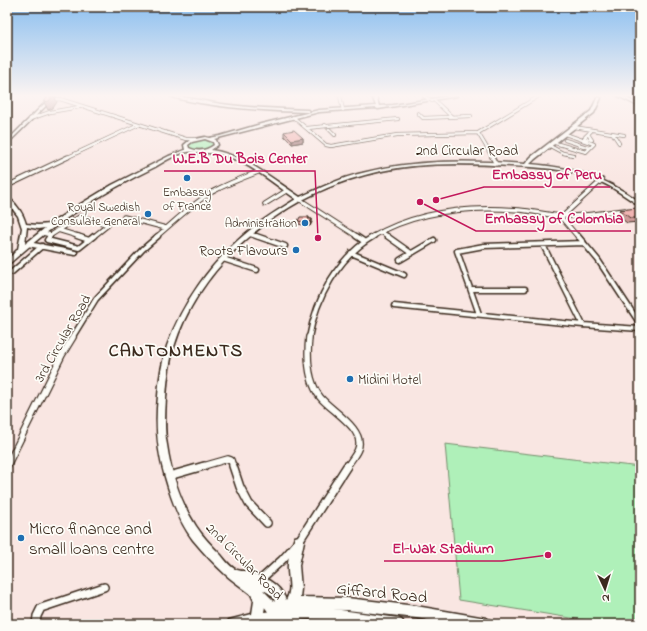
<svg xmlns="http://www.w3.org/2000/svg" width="647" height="631" viewBox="0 0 647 631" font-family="'Indie Flower',sans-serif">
  <rect width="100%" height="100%" fill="#f9e6e2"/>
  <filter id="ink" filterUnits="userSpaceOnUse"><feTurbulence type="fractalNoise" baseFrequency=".025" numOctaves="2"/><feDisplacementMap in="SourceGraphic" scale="8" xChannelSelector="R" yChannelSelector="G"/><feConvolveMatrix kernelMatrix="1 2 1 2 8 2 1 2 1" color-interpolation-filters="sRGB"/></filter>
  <g filter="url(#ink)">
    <path fill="#aff0b9" stroke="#758d6c" d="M204,139L213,142L214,144C208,152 198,151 190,150L187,145L190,142Z
      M445,444L640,467V624H608L459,600Z"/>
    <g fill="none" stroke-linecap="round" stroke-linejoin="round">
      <defs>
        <path id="street-far4" d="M340,96L343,110
          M424,96L432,101
          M51,100L60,99L186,139H195
          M434,100L452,117
          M418,113L423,118L471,116
          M293,117L326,145L331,146L397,135L478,133L539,96
          M30,119L50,112L79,107
          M325,125L335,135
          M574,127L624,135
          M307,128L398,119
          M478,133L493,158
          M588,134L592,140L584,138Z
          M588,134L591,131
          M613,134L619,143
          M565,140L590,148
          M555,143L586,152L594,144L565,134
          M550,146L563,153L573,155
          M66,158L139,124"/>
        <path id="street-far3" d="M492,157L496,164
          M7,186L68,157
          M299,199L358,237
          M265,204L286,191
          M7,207L13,205
          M564,215L602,180
          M560,216L578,237
          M124,217L166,228
          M58,230L81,237
          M381,232L389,237
          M43,233L51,235
          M249,234L259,237
          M51,235L81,216L108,225L93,237
          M49,237L51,235
          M156,237C174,222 192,204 212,192C227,184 242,178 258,172
          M372,237C416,211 469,206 519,210C533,211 547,215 561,216C582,217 604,212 625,210"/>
        <path id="street-far2" d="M50,236L47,240L79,248L94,236
          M77,236L89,240
          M256,236L285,246
          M356,236L365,242
          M387,236L411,253
          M578,236L598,260L640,324
          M28,244L75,253
          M543,245L583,325
          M351,253L404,275
          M223,259L257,270
          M400,260L434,240
          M12,272L42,246
          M471,289H525
          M394,306L583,325L640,329
          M479,314L457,251L484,246L584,243
          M72,338L96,299L143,249L158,236
          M309,338C316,298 338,257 374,236"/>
        <path id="street-far1" d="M309,337C307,356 308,381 320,397C330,410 366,429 358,449C356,455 350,461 347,467
          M7,466L62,355L73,337
          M200,467L228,459L231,460L233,467"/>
        <path id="street" d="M233,466L240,487L249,504L267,523
          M169,476L204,466
          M259,581L282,560L299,541L347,466
          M36,624L37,616L41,608L104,587"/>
        <path id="secondary" d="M52,96H56L7,144V141Z
          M170,96C185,96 206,102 222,104C250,108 279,109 308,110L310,111L308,112C272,111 236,109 200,103C191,101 179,100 170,96Z
          M372,96H376L379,106L393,105L449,96H457L378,109L376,108L319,112L214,139L216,140L218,145L211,150C245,155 272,179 300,197C320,188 340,178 362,173C415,159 471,160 525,164L531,157L591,111L597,98L599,97L601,98L594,113L535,159L530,164C575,168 603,176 640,202V206C634,202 628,198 622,194C608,184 591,177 575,173C554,168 532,167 511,166C462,163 412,162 365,175C282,197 200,263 174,347C169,363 167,381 166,398C165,414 164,430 167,445C171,473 181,503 196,526C203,537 212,546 221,555C225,560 231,568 237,570C240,571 243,571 245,571C262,576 279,582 286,600C293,589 287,577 288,565C288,556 292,546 295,537L299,536L303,537L304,541L299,565L301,589L300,597L347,598L416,606L486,618L490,620L492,624H452L416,618L347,610L300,609L284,619V624H272C271,603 240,588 226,575C214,564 203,552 193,540C179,522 171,498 165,477C157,450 155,424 158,396C159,379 162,362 167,346C182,303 210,264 244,235C260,221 278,210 296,199C272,183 247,160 218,154C210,152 204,154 197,153C194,153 190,151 188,152C178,153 163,162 155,167C101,193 53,224 9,264L7,265V260L18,249L22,228L18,216L7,202V197L9,198C17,205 23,213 26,224L38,225L50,224L74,208L112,185L169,156L185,150L184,145L190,140L205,137L209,138L220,136L261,124L319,110L376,106ZM205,139L213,142L214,145C206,151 198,152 189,148L188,145L192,142ZM27,227L38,229L45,228L25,244ZM263,590C268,592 274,596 275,602Z
          M618,96H623L640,105V107Z"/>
        <path id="primary" d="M255,584L259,586L266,601L264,612L298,608L319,607L398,618L402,620L404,624H361L329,620L309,619L287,620L262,624H227L229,620L252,614L254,601L249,590L251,586Z"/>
      </defs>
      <use href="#street-far4" stroke="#3b2a1e" stroke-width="4"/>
      <use href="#street-far3" stroke="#3b2a1e" stroke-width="5.5"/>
      <use href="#street-far2" stroke="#3b2a1e" stroke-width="7"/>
      <use href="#street-far1" stroke="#3b2a1e" stroke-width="8"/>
      <use href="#street" stroke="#3b2a1e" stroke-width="10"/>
      <use href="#secondary" stroke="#3b2a1e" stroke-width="3"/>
      <use href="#primary" stroke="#3b2a1e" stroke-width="3"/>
      <use href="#street-far4" stroke="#fdfcf7" stroke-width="2.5"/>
      <use href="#street-far3" stroke="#fdfcf7" stroke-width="3.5"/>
      <use href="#street-far2" stroke="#fdfcf7" stroke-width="4"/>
      <use href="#street-far1" stroke="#fdfcf7" stroke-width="5.5"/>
      <use href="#street" stroke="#fdfcf7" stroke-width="7"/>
      <use href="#secondary" fill="#fdfcf7" fill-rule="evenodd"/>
      <use href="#primary" fill="#fdfcf7" fill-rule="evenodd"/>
    </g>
    <path fill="#ce9b99" stroke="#3b2a1e" d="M284,132L303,138V142L292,144L284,136Z
      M640,209V223L639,222L627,223L617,215L620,210Z
      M309,217V219H312V222L310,226L298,224V221Z"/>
    <path fill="#a87e7d" stroke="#3b2a1e" d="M53,96H54L57,102L53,108L48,110L44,102Z
      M303,138V142L292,144V140Z
      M312,219V222L310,226V223Z"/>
    <path fill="#f0b4b2" stroke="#3b2a1e" d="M48,96H53L49,101L44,102Z
      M294,130L303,138L292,140L284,132Z
      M637,208L640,209V218H630L620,210Z
      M300,217H309L308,219H312L310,223L298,221Z"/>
  </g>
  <linearGradient id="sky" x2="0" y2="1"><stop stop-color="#8bbff0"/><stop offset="0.52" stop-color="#fcf4f2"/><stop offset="1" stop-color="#fcf4f2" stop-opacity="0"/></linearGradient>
  <rect width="647" height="184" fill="url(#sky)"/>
  <g fill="#1f6fb2" stroke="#fdfcf7" stroke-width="1.5">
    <circle cx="187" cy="178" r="4"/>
    <circle cx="148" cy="214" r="4"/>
    <circle cx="305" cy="223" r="4"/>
    <circle cx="296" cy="250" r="4"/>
    <circle cx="350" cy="379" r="4"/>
    <circle cx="21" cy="538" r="4"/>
  </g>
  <g text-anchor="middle" stroke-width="3.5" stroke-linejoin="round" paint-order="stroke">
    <g font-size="12" fill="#3b2a1e" stroke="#fdfcf7" text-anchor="end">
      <text x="187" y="196" text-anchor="middle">Embassy<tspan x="187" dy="14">of France</tspan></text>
      <text x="140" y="211">Royal Swedish<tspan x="140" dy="14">Consulate General</tspan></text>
      <text x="297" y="227">Administration</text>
    </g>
    <g font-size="14" fill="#3b2a1e" stroke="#fdfcf7">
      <text x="467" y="155">2nd Circular Road</text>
      <text transform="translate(62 338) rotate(-60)" y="5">3rd Circular Road</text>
      <text transform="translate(245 561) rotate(45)" y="5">2nd Circular Road</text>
    </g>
    <g font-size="14" fill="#3b2a1e" stroke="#fdfcf7" text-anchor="end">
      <text x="288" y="255">Roots Flavours</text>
      <text x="358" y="384" text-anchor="start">Midini Hotel</text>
    </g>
    <g font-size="17" fill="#3b2a1e" stroke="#fdfcf7" text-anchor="start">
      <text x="29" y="534">Micro finance and<tspan x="29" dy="20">small loans centre</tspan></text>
    </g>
    <g font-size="17" fill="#3b2a1e" stroke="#fdfcf7">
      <text transform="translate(382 592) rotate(6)" y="6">Giffard Road</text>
    </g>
    <g font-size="18" font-weight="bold" letter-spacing="1" fill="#3b2a1e" stroke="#fdfcf7">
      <text x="176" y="356">CANTONMENTS</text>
    </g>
  </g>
  <path fill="none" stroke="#c2185b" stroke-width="1.5" d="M318 238L315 171H164M436 200L484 187H610M420 202L476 231H631M548 555L502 561H384"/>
  <g fill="#c2185b" stroke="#fdfcf7" stroke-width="1.5">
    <circle cx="318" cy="238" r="4"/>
    <circle cx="436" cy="200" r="4"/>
    <circle cx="420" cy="202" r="4"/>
    <circle cx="548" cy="555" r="4"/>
  </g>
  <g font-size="15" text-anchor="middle" font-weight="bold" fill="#c2185b" stroke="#fdfcf7" stroke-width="3.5" stroke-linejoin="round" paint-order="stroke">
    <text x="240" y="163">W.E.B Du Bois Center</text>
    <text x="547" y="179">Embassy of Peru</text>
    <text x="554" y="223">Embassy of Colombia</text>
    <text x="443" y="553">El-Wak Stadium</text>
  </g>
  <rect width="647" height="631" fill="none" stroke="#fdfcf7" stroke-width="24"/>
  <rect x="12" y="12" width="623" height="607" fill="none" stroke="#3b2a1e" stroke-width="1.5" filter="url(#ink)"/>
  <g transform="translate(605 589) rotate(176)" stroke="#fdfcf7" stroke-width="3" paint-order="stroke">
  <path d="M0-3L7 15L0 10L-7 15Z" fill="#3b2a1e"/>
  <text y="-6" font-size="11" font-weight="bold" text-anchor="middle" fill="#3b2a1e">N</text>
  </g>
</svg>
